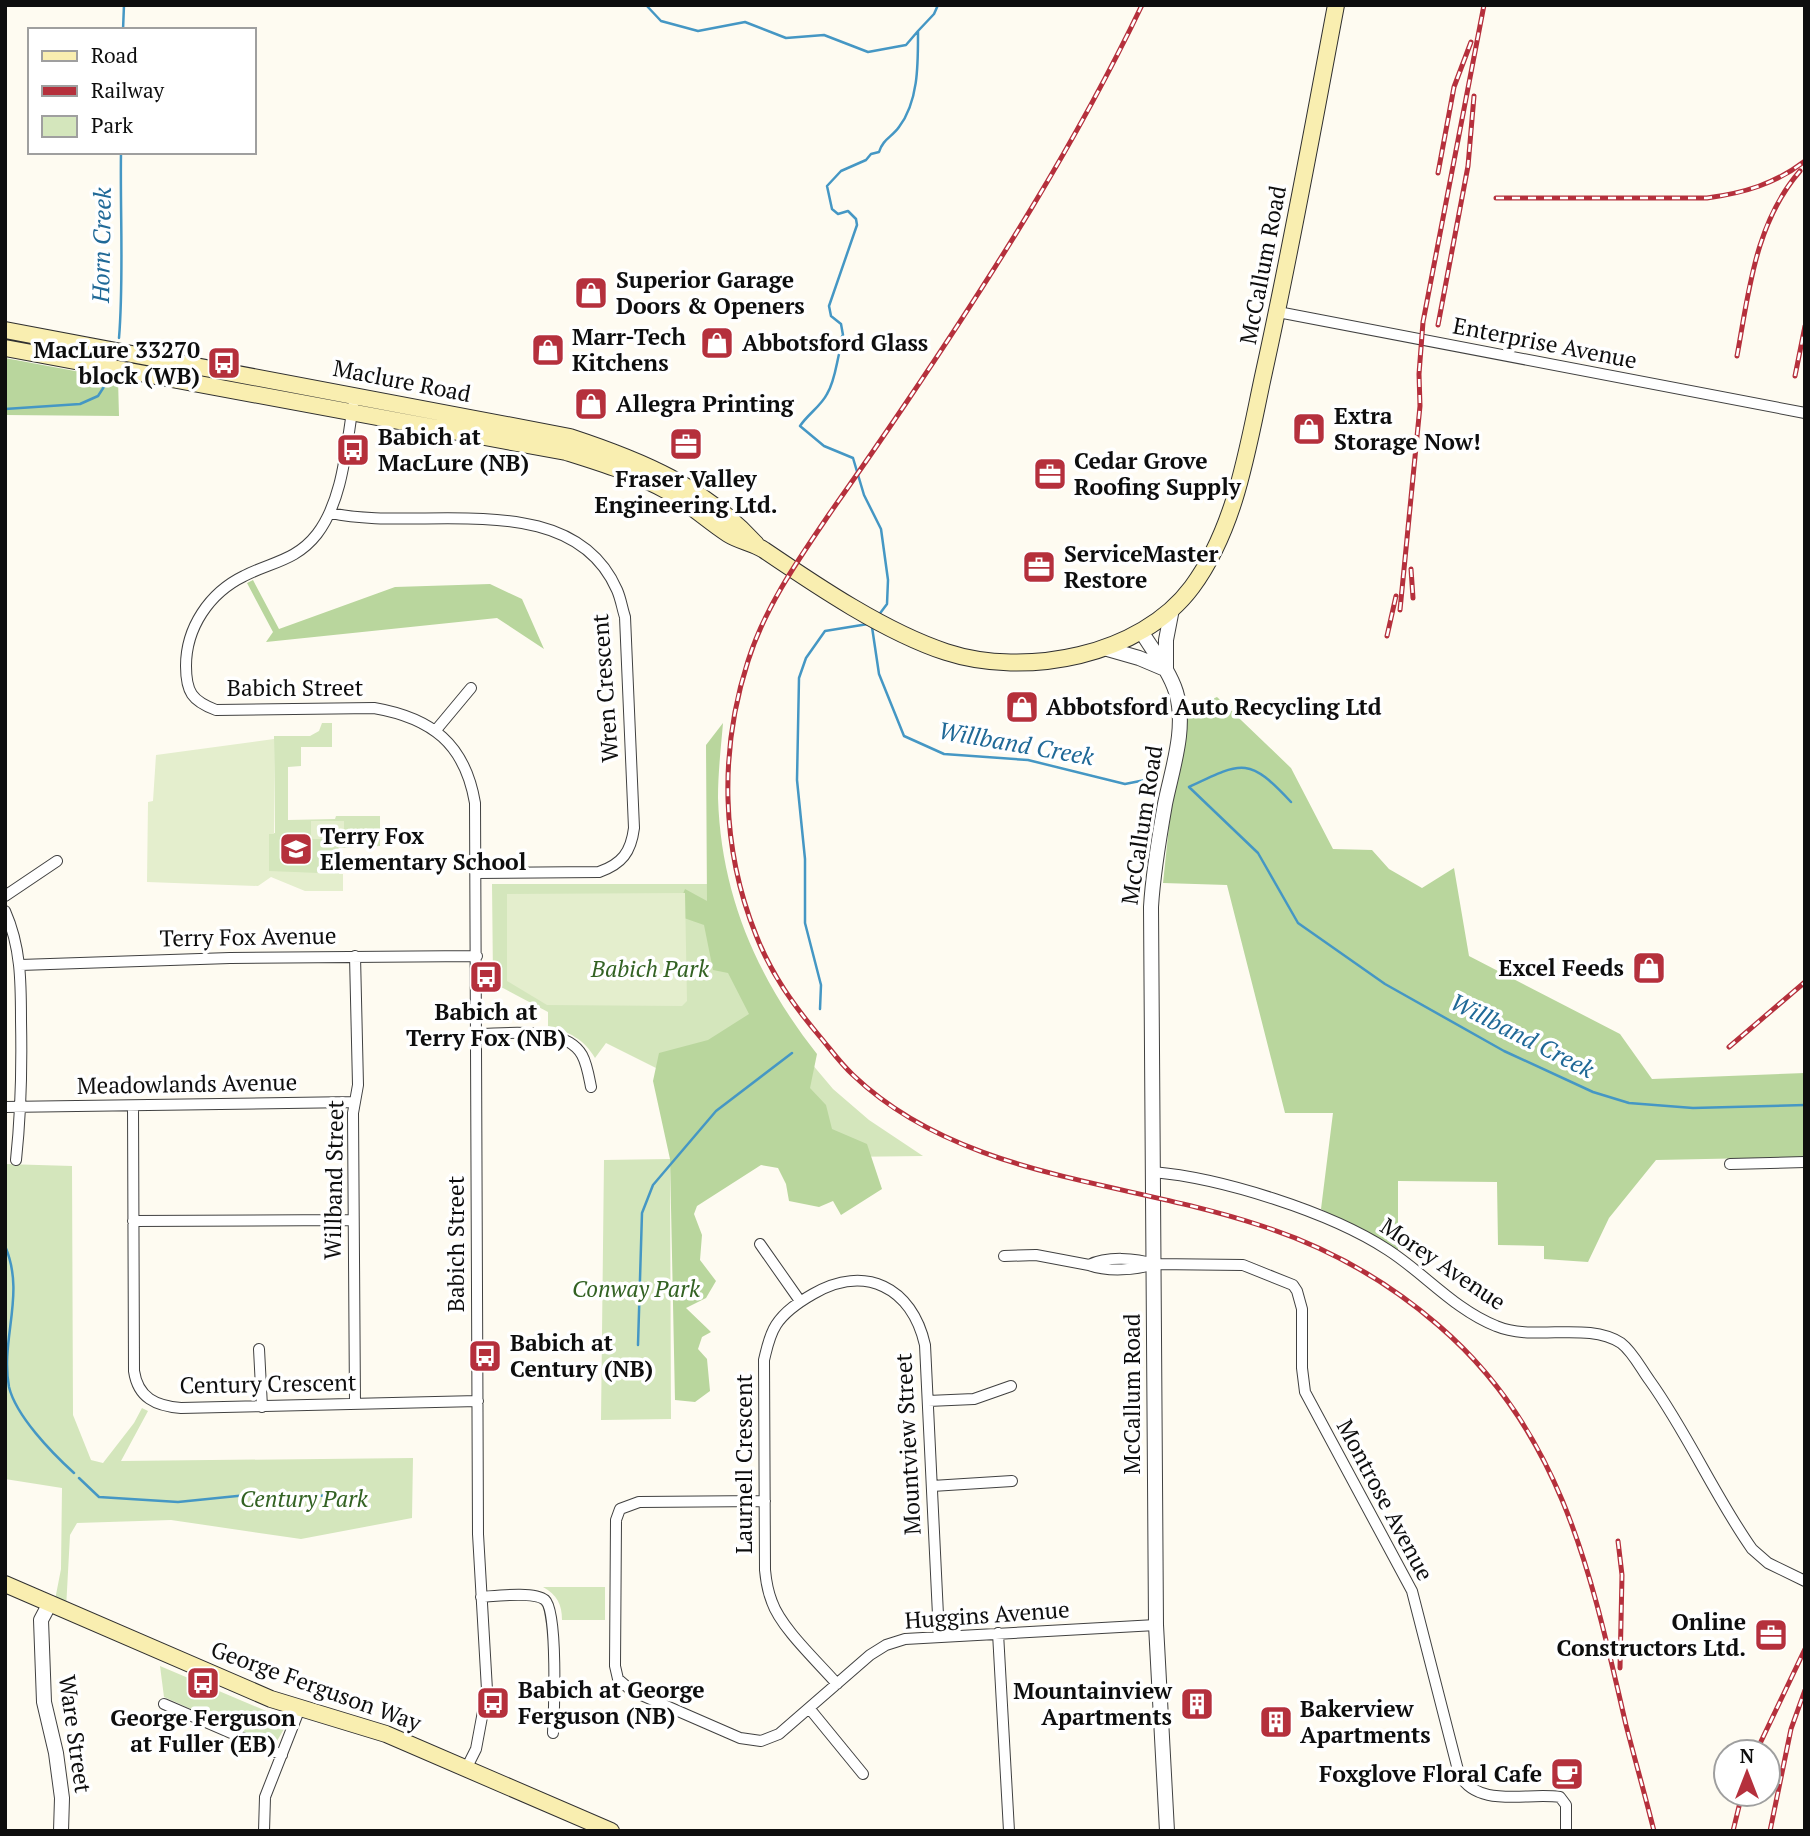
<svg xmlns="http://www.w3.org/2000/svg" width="1810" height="1836" viewBox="0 0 1810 1836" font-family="'PT Serif',serif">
  <rect width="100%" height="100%" fill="#fefbf1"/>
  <path fill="#d4e6bc" d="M322,723H332V747H301V766L288,767V820L335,819L336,816H380V846L339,848V874L269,872V834L275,833L274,736H310L319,731Z
    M492,884H713L785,1032L833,1089L869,1120L923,1156L670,1159L671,1419L601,1420L604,1160L670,1159V1130L658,1069L606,1043L595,1058C584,1039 569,1032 548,1026V1012L501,987H488V980L493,979Z
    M5,1164L72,1166L73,1415L91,1460L103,1463L134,1423L142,1408L148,1411L121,1461L413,1458L412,1518L301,1539L171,1520L77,1523L70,1535L66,1609L54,1605L61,1569L62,1488L5,1479Z
    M543,1587H605V1620H562C562,1604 557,1595 543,1587Z
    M160,1666L278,1716L284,1729L274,1746L164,1697Z"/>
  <path fill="#b9d69d" d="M5,358L118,379L119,416L5,415Z
    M253,580L279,629L395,587L490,584L522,599L544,649L497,618L266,642L273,632L247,583Z
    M1217,697L1291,768L1333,849L1372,850L1389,869L1422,888L1454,868L1469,956L1620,1034L1652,1079L1805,1073V1157L1656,1160L1609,1218L1588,1262L1544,1259V1246L1498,1245L1497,1182L1398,1181V1254L1321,1209L1333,1113H1285L1227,885L1163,883L1171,807L1185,711Z
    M723,723C721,747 718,773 718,798C721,895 757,978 817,1054L810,1088L826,1105L832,1129L867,1144L882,1189L841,1215L833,1201L819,1207L789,1201L786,1184L778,1168L761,1165L697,1206L694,1214L702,1235L700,1260L716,1281L706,1298L686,1308L711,1332L702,1337L698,1349L707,1359L710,1391L695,1402L675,1400L670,1159L653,1081L659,1053L708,1040L749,1014L728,973L713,970L704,925L684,918L680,901L685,889L707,901L706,745Z"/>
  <path fill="#e4eecd" d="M274,739V834H269V871L343,874V891H305L271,877L258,886L147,882L148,802L153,801L156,755Z
    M311,821H344V839H311Z
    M685,893L687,1001L682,1006L547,1005L507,981V894Z"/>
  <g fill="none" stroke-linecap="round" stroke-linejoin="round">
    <path stroke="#4597c4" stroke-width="2.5" d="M646,5L661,21L698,31L745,22L786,38L824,35L868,52L906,45L918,31
      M123,30L124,5
      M119,338C124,277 120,214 121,152
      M5,409L80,404L98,396L109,379
      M878,616L887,604L888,580L881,529L864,495L853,458L824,446L800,426C808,414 821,406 827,394C834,383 836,367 839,354L835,348L843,335L841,324L831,316L829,306L857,225L856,219L848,211L838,214L832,209L827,186L841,171L866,160L871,154L879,152C883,139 892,137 899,127C919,101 918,62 918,31L934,14L938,5
      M872,627L879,674L904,736L944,754L1028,760L1125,784L1150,779
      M1291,802C1249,757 1243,761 1189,787L1258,853L1298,923L1385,984L1504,1051L1593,1092L1629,1103L1693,1108L1805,1105
      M820,1009L821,985L805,923V859L797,780L799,678L806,658L825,631L868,624
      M5,1246C26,1294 0,1339 9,1387C16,1416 52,1453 74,1473
      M638,1345L642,1213L653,1185L716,1111L792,1053
      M79,1478L99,1497L178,1502L247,1495L347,1496"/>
    <defs>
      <path id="minor" d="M1278,312L1805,413
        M353,406C346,447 343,500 317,534C296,561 271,562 244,576C209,593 186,628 186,666C186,692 192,701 216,710L374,708C432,718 465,744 475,803L478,1534L487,1690L476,1749L467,1767
        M331,513C418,533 571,484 617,590C621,599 622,608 625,617L634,828C631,852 622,864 599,872L476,873
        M436,730L471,688
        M5,896L57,861
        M5,911C21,947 21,982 21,1021C22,1068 21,1113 16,1160
        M355,956L358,1085L353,1113L355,1404
        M20,965L230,958L477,956
        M477,1034C506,1034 565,1025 582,1055C587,1064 589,1077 591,1087
        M133,1106L134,1371C138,1398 156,1406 181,1408L478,1401
        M5,1107L354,1102
        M1730,1164L1805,1162
        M1153,1172C1222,1178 1330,1212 1388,1250C1424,1273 1455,1310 1496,1326C1534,1342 1587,1321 1621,1343C1633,1352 1641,1369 1650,1381C1688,1434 1714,1495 1752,1549L1768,1563L1805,1581
        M133,1221L353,1220
        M760,1244L800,1301
        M1004,1256L1036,1255L1089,1265
        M1154,1264C1136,1270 1108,1272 1089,1265C1107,1256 1136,1258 1154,1264L1243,1265L1293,1285L1297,1291L1302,1309V1368L1305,1392L1412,1591L1459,1774C1478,1809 1527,1792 1560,1797L1566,1805V1831
        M259,1349L262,1407
        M928,1401L974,1399L1011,1386
        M932,1486L1012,1481
        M765,1501L639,1502L620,1509L616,1520L615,1666L618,1679L632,1691L740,1738L761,1741L779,1734L870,1655L886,1645L905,1639L1156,1625
        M481,1597C496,1596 534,1591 545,1600C558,1611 554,1713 553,1733
        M998,1633L1009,1831
        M837,1684C818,1662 781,1628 772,1602C768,1592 766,1581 765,1570L764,1360C767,1348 769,1336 776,1325C785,1311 799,1302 813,1294C865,1264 912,1287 925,1345L939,1636
        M164,1704L282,1755
        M809,1708L863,1774
        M264,1831L265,1797L300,1708"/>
      <path id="tertiary" d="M1141,631C1153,651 1169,670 1176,692C1187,728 1172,769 1165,804C1159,838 1153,872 1151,907L1156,1625L1167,1831
        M1104,648L1139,658L1165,669
        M1166,669V640L1172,609
        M50,1603L41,1620L44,1702L56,1753L62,1798L61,1831"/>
      <path id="secondary" d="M5,330L570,437C643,461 703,486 756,544
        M5,348L566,452C601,463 637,474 669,492C690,504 708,521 728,534C739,541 753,543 764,550C817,586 885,632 946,652C1025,678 1141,656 1192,587C1237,526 1248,445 1264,372C1291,250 1313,127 1336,5
        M5,1584L271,1699L386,1734L611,1831"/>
    </defs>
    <use href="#minor" stroke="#414141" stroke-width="12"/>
    <use href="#tertiary" stroke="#414141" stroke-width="16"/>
    <use href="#secondary" stroke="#303030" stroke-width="18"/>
    <use href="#minor" stroke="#fff" stroke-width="10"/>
    <use href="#tertiary" stroke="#fff" stroke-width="14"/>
    <use href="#secondary" stroke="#f9eeb0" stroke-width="16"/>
    <defs>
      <path id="rail" d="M1142,5C1075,145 993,274 906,403C881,440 856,476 830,513C798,560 765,607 748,661C719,751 721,848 756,935C771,974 794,1006 821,1038C831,1050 841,1064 853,1075C961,1178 1123,1180 1259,1225C1325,1246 1386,1280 1438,1325C1562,1431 1591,1574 1626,1725C1635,1760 1645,1795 1654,1831
        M1438,173L1454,87L1471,42
        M1496,198H1707C1744,193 1775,184 1805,161
        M1438,325L1468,166L1474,96
        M1737,356C1749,291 1755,223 1800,171
        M1795,376L1805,326
        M1411,569L1413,598
        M1400,610L1420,406L1419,374L1423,322L1484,5
        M1387,636L1396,596
        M1729,1047L1805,982
        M1618,1541L1622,1575L1620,1668
        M1756,1752L1805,1649
        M1733,1831L1742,1794
        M1770,1831L1791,1729L1805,1690"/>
    </defs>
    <use href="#rail" stroke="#b5303c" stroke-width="5"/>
    <use href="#rail" stroke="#fff" stroke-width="2.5" stroke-dasharray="8" stroke-linecap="butt"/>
  </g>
  <defs>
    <symbol id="shop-square" viewBox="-11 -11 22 22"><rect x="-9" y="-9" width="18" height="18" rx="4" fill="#b5303c" stroke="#fff"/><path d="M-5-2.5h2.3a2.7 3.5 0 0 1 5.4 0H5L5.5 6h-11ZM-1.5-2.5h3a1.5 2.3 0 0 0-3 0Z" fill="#fff"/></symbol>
    <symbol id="bus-square" viewBox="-11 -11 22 22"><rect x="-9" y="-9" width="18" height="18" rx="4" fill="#b5303c" stroke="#fff"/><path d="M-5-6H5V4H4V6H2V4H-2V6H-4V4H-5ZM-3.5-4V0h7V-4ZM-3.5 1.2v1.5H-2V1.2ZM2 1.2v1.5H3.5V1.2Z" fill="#fff"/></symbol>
    <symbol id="office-square" viewBox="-11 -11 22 22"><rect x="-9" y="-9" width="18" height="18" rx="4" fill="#b5303c" stroke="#fff"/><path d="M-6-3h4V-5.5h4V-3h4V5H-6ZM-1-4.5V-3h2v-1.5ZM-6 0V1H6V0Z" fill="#fff"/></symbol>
    <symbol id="school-square" viewBox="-11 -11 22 22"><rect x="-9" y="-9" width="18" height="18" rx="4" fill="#b5303c" stroke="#fff"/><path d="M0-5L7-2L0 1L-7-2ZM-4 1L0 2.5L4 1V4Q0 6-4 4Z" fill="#fff"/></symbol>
    <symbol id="building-square" viewBox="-11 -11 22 22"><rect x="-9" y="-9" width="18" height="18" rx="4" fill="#b5303c" stroke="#fff"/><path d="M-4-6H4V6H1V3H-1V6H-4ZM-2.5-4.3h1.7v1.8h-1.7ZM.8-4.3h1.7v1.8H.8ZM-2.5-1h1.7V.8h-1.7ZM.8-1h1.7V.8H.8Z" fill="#fff"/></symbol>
    <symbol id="cafe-square" viewBox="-11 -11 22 22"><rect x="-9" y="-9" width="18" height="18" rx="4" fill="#b5303c" stroke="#fff"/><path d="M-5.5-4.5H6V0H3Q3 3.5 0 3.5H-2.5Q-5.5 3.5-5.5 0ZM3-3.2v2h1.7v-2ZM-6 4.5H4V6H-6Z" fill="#fff"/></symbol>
  </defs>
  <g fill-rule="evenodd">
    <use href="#shop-square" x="572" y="274" width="38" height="38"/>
    <use href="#shop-square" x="698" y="324" width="38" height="38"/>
    <use href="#shop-square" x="529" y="331" width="38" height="38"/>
    <use href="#bus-square" x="205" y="344" width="38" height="38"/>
    <use href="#shop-square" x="572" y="385" width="38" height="38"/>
    <use href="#shop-square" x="1290" y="410" width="38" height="38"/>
    <use href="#office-square" x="667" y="425" width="38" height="38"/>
    <use href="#bus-square" x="334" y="431" width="38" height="38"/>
    <use href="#office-square" x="1031" y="455" width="38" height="38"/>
    <use href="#office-square" x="1020" y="548" width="38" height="38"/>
    <use href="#shop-square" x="1003" y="688" width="38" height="38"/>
    <use href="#school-square" x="277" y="830" width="38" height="38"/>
    <use href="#shop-square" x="1630" y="949" width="38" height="38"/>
    <use href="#bus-square" x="467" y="958" width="38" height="38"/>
    <use href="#bus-square" x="466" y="1337" width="38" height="38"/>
    <use href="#office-square" x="1752" y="1616" width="38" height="38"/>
    <use href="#bus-square" x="184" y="1664" width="38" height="38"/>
    <use href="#bus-square" x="474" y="1684" width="38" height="38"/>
    <use href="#building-square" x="1178" y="1685" width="38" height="38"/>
    <use href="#building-square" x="1257" y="1703" width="38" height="38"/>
    <use href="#cafe-square" x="1548" y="1755" width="38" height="38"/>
  </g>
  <g text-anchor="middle" stroke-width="7" stroke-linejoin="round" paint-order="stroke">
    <g font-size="23" fill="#0e0e0e" stroke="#fff">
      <text transform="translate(1263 265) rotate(-79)" y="8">McCallum Road</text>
      <text transform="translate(1545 343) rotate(11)" y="8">Enterprise Avenue</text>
      <text transform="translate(402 381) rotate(11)" y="8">Maclure Road</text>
      <text x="295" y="696">Babich Street</text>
      <text transform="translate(605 688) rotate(-94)" y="8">Wren Crescent</text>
      <text transform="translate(1142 825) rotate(-81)" y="8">McCallum Road</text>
      <text transform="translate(248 937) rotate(-1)" y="8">Terry Fox Avenue</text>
      <text transform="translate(187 1084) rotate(-1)" y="8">Meadowlands Avenue</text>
      <text transform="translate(334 1180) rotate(-89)" y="8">Willband Street</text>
      <text transform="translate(456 1244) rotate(-90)" y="8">Babich Street</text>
      <text transform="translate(1443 1264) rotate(34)" y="8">Morey Avenue</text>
      <text transform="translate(268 1384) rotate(-1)" y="8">Century Crescent</text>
      <text transform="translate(1132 1394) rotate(-90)" y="8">McCallum Road</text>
      <text transform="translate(908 1444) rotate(-93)" y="8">Mountview Street</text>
      <text transform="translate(744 1464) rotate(-90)" y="8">Laurnell Crescent</text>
      <text transform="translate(1385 1500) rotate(62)" y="8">Montrose Avenue</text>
      <text transform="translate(987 1615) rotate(-4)" y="8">Huggins Avenue</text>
      <text transform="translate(316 1686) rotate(20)" y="8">George Ferguson Way</text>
      <text transform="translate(75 1734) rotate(82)" y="8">Ware Street</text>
    </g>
    <g font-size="23" font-weight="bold" fill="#0e0e0e" stroke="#fff" text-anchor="start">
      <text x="616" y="288">Superior Garage<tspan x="616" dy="26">Doors &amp; Openers</tspan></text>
      <text x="572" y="345">Marr-Tech<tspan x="572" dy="26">Kitchens</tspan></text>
      <text x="742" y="351">Abbotsford Glass</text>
      <text x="200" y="358" text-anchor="end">MacLure 33270<tspan x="200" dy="26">block (WB)</tspan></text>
      <text x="616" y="412">Allegra Printing</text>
      <text x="1334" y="424">Extra<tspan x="1334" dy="26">Storage Now!</tspan></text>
      <text x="378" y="445">Babich at<tspan x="378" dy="26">MacLure (NB)</tspan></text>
      <text x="1074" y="469">Cedar Grove<tspan x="1074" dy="26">Roofing Supply</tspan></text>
      <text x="686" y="487" text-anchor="middle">Fraser Valley<tspan x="686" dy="26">Engineering Ltd.</tspan></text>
      <text x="1064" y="562">ServiceMaster<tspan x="1064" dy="26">Restore</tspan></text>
      <text x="1046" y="715">Abbotsford Auto Recycling Ltd</text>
      <text x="320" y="844">Terry Fox<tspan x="320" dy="26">Elementary School</tspan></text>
      <text x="1624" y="976" text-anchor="end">Excel Feeds</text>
      <text x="486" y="1020" text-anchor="middle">Babich at<tspan x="486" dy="26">Terry Fox (NB)</tspan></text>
      <text x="510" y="1351">Babich at<tspan x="510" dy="26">Century (NB)</tspan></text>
      <text x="1746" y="1630" text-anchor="end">Online<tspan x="1746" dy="26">Constructors Ltd.</tspan></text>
      <text x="518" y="1698">Babich at George<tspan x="518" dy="26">Ferguson (NB)</tspan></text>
      <text x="1172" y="1699" text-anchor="end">Mountainview<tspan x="1172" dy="26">Apartments</tspan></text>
      <text x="1300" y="1717">Bakerview<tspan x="1300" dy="26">Apartments</tspan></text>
      <text x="203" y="1726" text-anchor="middle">George Ferguson<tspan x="203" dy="26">at Fuller (EB)</tspan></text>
      <text x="1542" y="1782" text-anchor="end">Foxglove Floral Cafe</text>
    </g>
    <g font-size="23" font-style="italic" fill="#336223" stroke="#fff">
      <text x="650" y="977">Babich Park</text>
      <text x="636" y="1297">Conway Park</text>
      <text x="304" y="1507">Century Park</text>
    </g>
    <g font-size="24" font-style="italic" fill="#206997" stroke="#fff">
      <text transform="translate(102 245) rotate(-89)" y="8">Horn Creek</text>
      <text transform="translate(1016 744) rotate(10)" y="8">Willband Creek</text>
      <text transform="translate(1522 1036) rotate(27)" y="8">Willband Creek</text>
    </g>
  </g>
  <rect width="1810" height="1836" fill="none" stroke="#0e0e0e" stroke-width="14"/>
  <rect x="28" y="28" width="228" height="126" fill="#ffffff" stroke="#9f9f9f" stroke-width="2"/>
  <rect x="42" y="51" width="35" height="10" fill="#f9eeb0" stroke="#9f9f9f" stroke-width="2"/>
  <text x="91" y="63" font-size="21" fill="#0e0e0e">Road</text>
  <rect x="42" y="86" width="35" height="10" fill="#b5303c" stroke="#9f9f9f" stroke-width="2"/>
  <text x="91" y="98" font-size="21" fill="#0e0e0e">Railway</text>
  <rect x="42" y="116" width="35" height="21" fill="#d4e6bc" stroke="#9f9f9f" stroke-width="2"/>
  <text x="91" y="133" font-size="21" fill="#0e0e0e">Park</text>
  <g transform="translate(1747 1773)"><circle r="33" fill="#ffffff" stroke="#9f9f9f" stroke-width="2"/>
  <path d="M0-5L12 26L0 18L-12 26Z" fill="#b5303c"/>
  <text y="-10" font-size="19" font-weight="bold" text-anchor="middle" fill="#0e0e0e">N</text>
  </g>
</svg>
